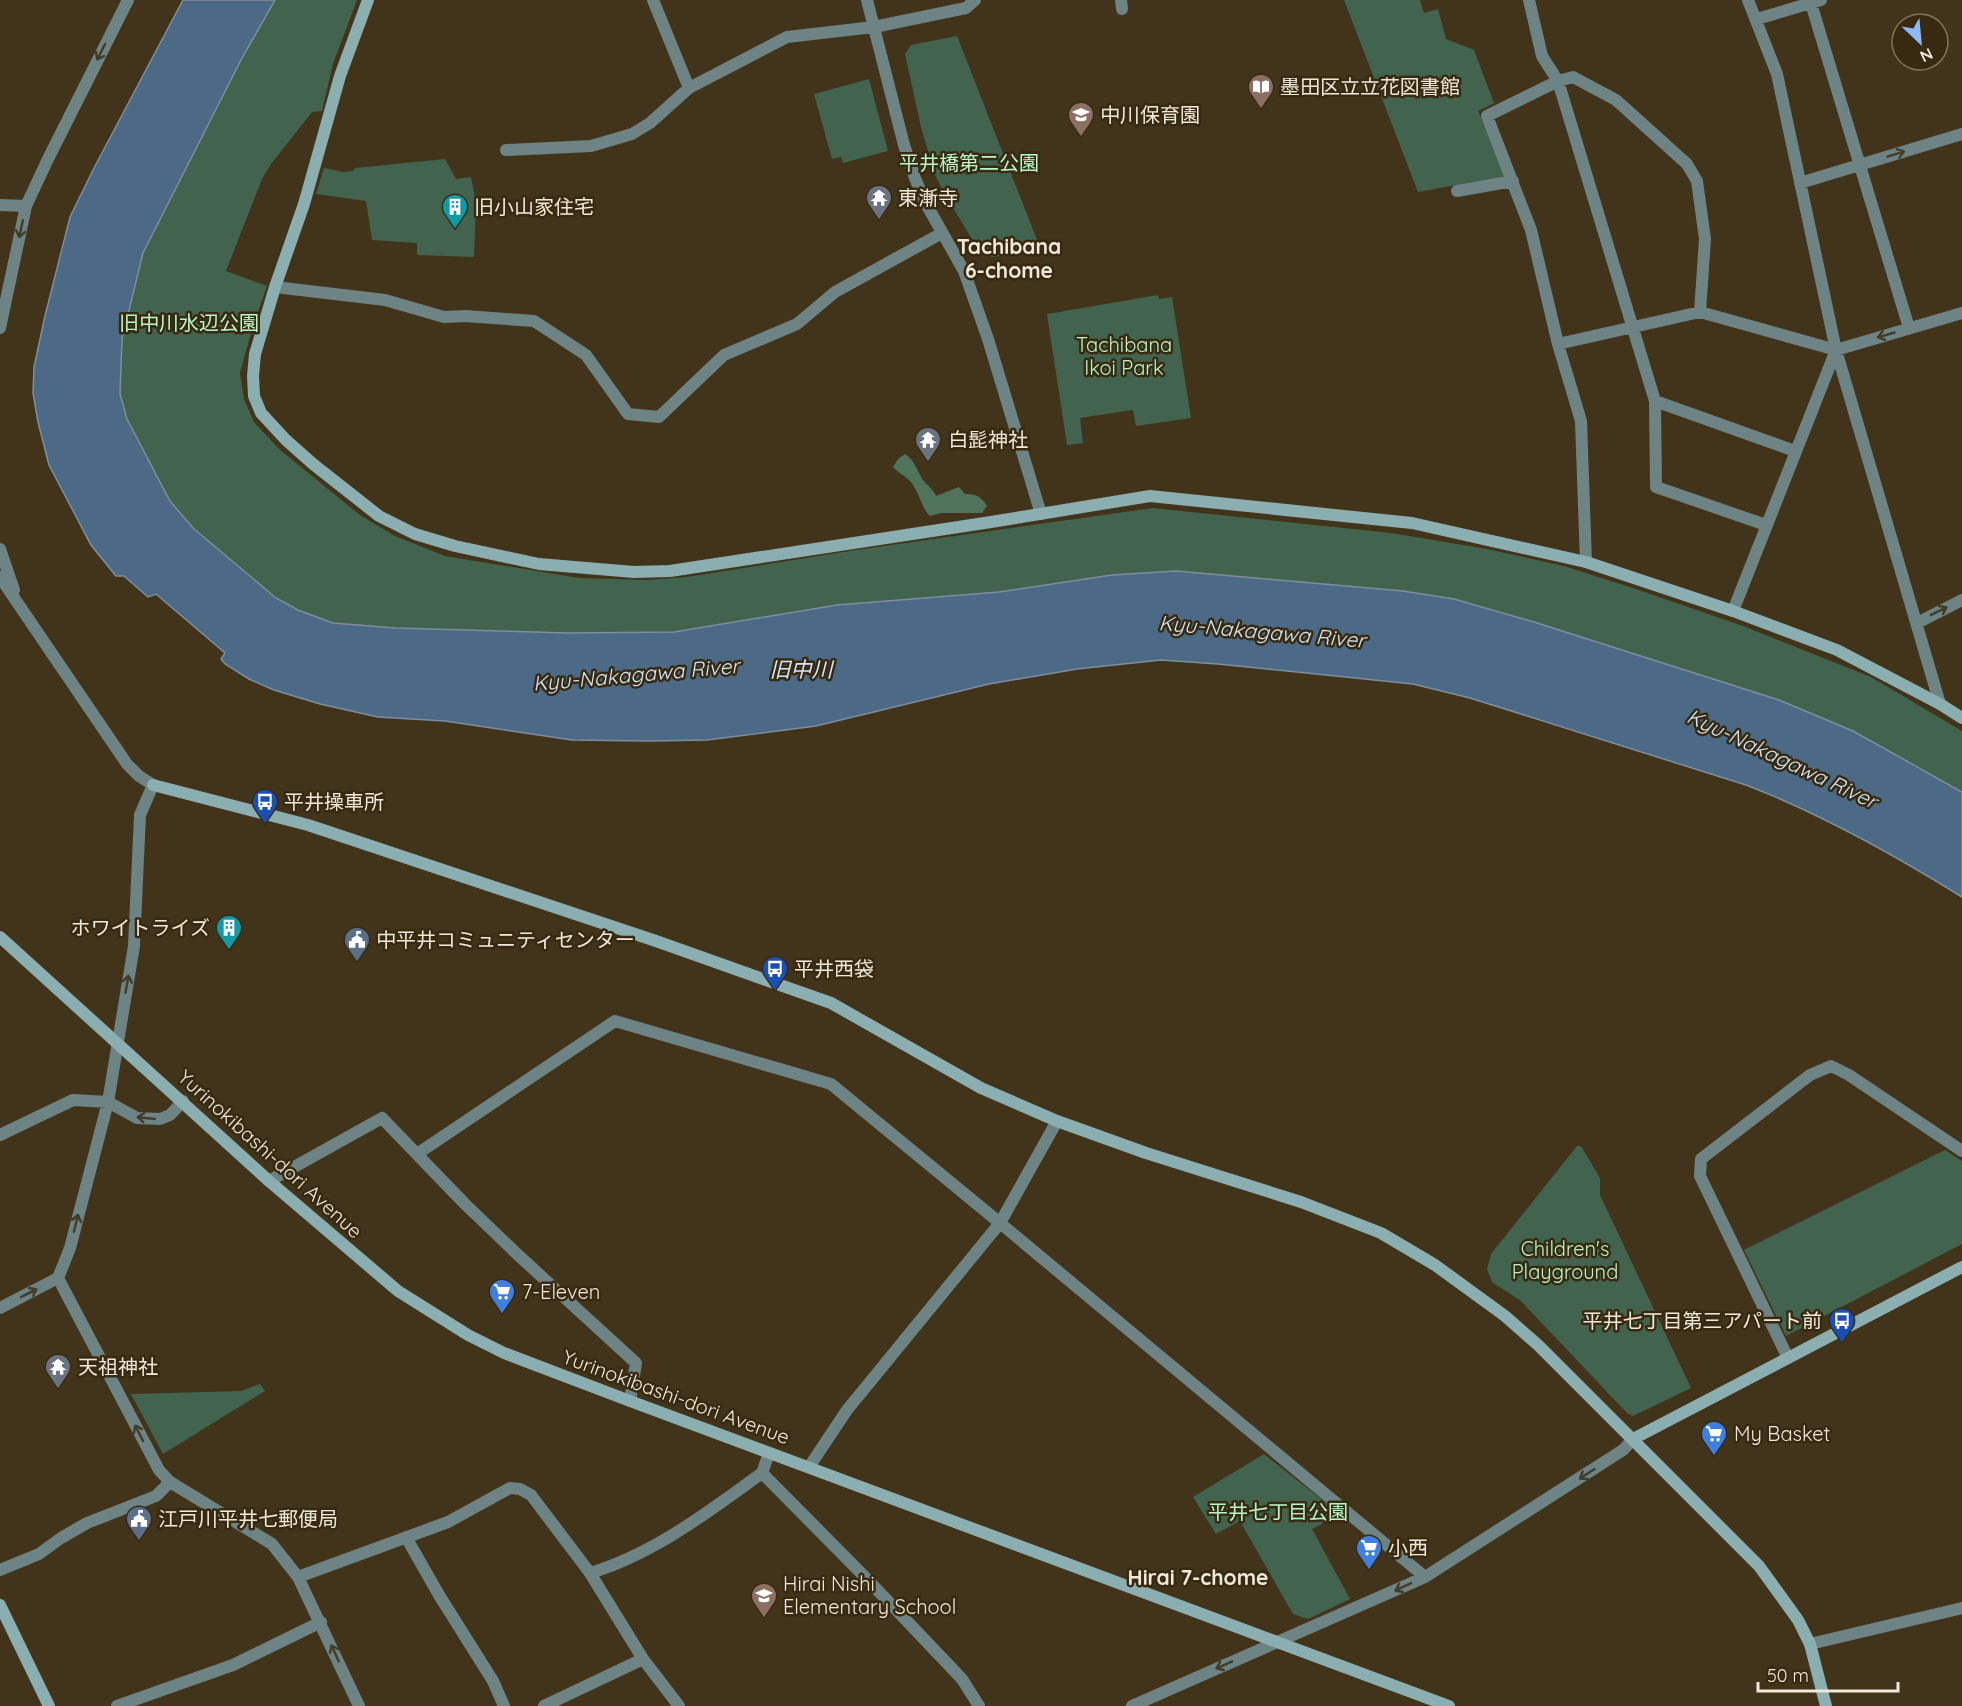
<svg xmlns="http://www.w3.org/2000/svg" width="1962" height="1706" viewBox="0 0 1962 1706" font-family="Quicksand,'Noto Sans JP',sans-serif">
  <rect width="100%" height="100%" fill="#41341b"/>
  <path fill="#42634d" d="M275,0H357L333,64L322,111L312,112L271,164L262,179L226,271L267,286L253,326L240,373L244,399L254,422L279,449L360,515L395,536L445,556L579,578L647,580L687,577L856,550L1153,508L1391,533L1487,549L1564,566L1636,589L1743,626L1871,677L1962,731V792L1853,731L1779,700L1534,622L1454,599L1403,591L1176,571L1112,575L999,592L837,605L674,632L568,633L395,628L333,623L298,610L276,598L193,528L169,499L145,454L127,419L120,394L122,339L143,253L242,58Z
    M1344,0H1420L1424,13L1438,9L1446,39L1474,50L1494,103L1478,111L1506,176L1418,192Z
    M957,36L1041,250L992,257L979,251L943,191L935,175L921,127L905,54L911,45Z
    M869,79L888,151L843,163L841,157L832,159L814,94Z
    M445,159L456,179L471,177L476,203L474,257L417,255V243L372,240L366,201L316,194L324,168L343,172L353,171L355,168Z
    M1158,295L1159,299L1172,297L1191,418L1136,426L1133,410L1080,418L1083,443L1067,445L1047,314Z
    M1577,1146H1581L1600,1178V1195L1691,1388L1633,1416L1627,1413L1521,1301L1492,1282L1487,1269L1491,1254Z
    M1945,1150L1962,1161V1244L1786,1336L1744,1250Z
    M260,1384L265,1391L163,1454L131,1394L241,1391Z
    M1264,1454L1340,1514L1312,1529L1350,1599L1308,1619L1293,1614L1240,1521L1216,1534L1193,1497Z"/>
  <path fill="#50745b" d="M905,454C915,460 917,471 923,480C928,486 933,489 936,496L959,487L965,494C976,494 981,496 987,506L982,513H942L930,516C922,509 919,492 911,482C906,476 898,473 893,467L898,459Z"/>
  <path fill="#4c6985" stroke="#7d8f9e" stroke-width="1.5" d="M183,0H275L242,58L143,253L122,339L120,394L127,419L170,501L193,528L276,598L298,610L333,623L395,628L568,633L674,632L837,605L999,592L1112,575L1176,571L1403,591L1454,599L1534,622L1779,700L1853,731L1962,792V897C1893,854 1821,814 1746,785L1470,698L1413,684L1218,664L1161,660L1077,669L989,684L816,726L707,740L649,741L572,740L445,721L378,717L320,704L274,690L249,679L225,664L221,659L225,653L156,594L148,597L124,576H116L91,545L49,465L38,422L33,393L34,367L45,316L70,217L94,168Z"/>
  <g fill="none" stroke-linecap="round" stroke-linejoin="round">
    <path stroke="#6d8384" stroke-width="12" d="M653,0L689,88
      M867,0L904,145L915,178L925,202L964,271L988,339L1041,514
      M1121,0L1122,9
      M1529,0L1542,56L1558,81L1655,401L1656,487L1766,525
      M1748,0L1777,74L1836,350L1940,704
      M1810,0L1909,328
      M1757,19L1821,0
      M506,150L591,146L632,134L650,123L689,88L787,37L874,27L966,8L975,0
      M1800,183L1962,134
      M1457,191L1513,181
      M0,205L26,206
      M275,287L385,300L444,317L465,316L534,321L586,355L628,414L659,417L724,355L797,324L835,292L942,233
      M0,328L26,206L48,159L128,0
      M1558,344L1700,312
      M1836,350L1962,313
      M1655,401L1795,451
      M0,549L14,590
      M1586,562L1581,421L1558,344L1531,230L1487,116L1558,81L1573,77L1616,100L1687,164L1697,181L1705,239L1700,312L1836,350L1733,611
      M0,577L127,764L139,776L153,785L140,815L134,946L108,1102L70,1248L58,1278L0,1308
      M1917,623L1962,600
      M0,1135L73,1100L108,1102L137,1118L160,1119L170,1115L183,1101
      M417,1154L615,1021L831,1084L1000,1223L1057,1121
      M269,1181L382,1118L465,1204L517,1254L636,1363L630,1401
      M58,1278L159,1470L170,1482L272,1544L298,1577L359,1706
      M1788,1358L1700,1176L1701,1159L1810,1075L1831,1066L1849,1075L1962,1151
      M769,1453L762,1473L865,1577L962,1679L979,1706
      M809,1467L847,1410L1000,1223L1425,1577
      M406,1537L439,1595L493,1681L504,1706
      M0,1570L39,1554L61,1538L87,1523L156,1496L170,1482
      M590,1573C654,1554 709,1511 762,1473
      M298,1577L448,1522L510,1488L520,1489L531,1495L590,1573L643,1659L679,1706
      M1810,1644L1962,1608
      M117,1706L233,1665L321,1622
      M544,1706L643,1659
      M1132,1706L1425,1577L1623,1450L1633,1439"/>
    <path stroke="#8baeb0" stroke-width="12" d="M368,0L340,76L304,204L275,287L255,354L253,376L254,396L261,413L286,440L313,464L379,516L415,534L455,546L539,564L634,572L670,571L991,522L1150,496L1412,523L1586,562L1733,611L1837,650L1940,704L1962,718
      M153,785L308,825L656,941L831,1003L981,1088L1057,1121L1146,1153L1301,1202L1381,1233L1435,1265L1505,1316L1538,1345L1759,1566L1798,1620L1810,1644L1826,1706
      M0,937L269,1181L398,1291L468,1335L504,1353L630,1401L1449,1706
      M1633,1439L1962,1267
      M0,1605L49,1706"/>
  </g>
  <defs><path id="oneway-shaft" d="M-6 0H5M1.5-3L5.5 0L1.5 3" fill="none" stroke-width="1.6" stroke-linecap="round" stroke-linejoin="round" transform="scale(1.5)"/></defs>
  <g stroke="#423c28">
    <use href="#oneway-shaft" transform="translate(101 52) rotate(117)"/>
    <use href="#oneway-shaft" transform="translate(1896 154) rotate(-17)"/>
    <use href="#oneway-shaft" transform="translate(21 229) rotate(102)"/>
    <use href="#oneway-shaft" transform="translate(1886 335) rotate(164)"/>
    <use href="#oneway-shaft" transform="translate(1939 611) rotate(-26)"/>
    <use href="#oneway-shaft" transform="translate(127 984) rotate(-80)"/>
    <use href="#oneway-shaft" transform="translate(146 1118) rotate(-174)"/>
    <use href="#oneway-shaft" transform="translate(76 1223) rotate(-76)"/>
    <use href="#oneway-shaft" transform="translate(29 1293) rotate(-27)"/>
    <use href="#oneway-shaft" transform="translate(139 1433) rotate(-117)"/>
    <use href="#oneway-shaft" transform="translate(1587 1474) rotate(147)"/>
    <use href="#oneway-shaft" transform="translate(1403 1587) rotate(155)"/>
    <use href="#oneway-shaft" transform="translate(335 1653) rotate(-115)"/>
    <use href="#oneway-shaft" transform="translate(1224 1665) rotate(156)"/>
  </g>
  <defs>
    <symbol id="library-pin" viewBox="-11 -11 22 30"><path d="M0 17L-7.5 6A9.5 9.5 0 1 1 7.5 6Z" fill="#8d6e63" stroke="#372a11"/><path d="M-6-4Q-3-5.5-.7-3.5V5Q-3 3-6 4ZM6-4Q3-5.5 .7-3.5V5Q3 3 6 4Z" fill="#fff"/></symbol>
    <symbol id="school-pin" viewBox="-11 -11 22 30"><path d="M0 17L-7.5 6A9.5 9.5 0 1 1 7.5 6Z" fill="#8d6e63" stroke="#372a11"/><path d="M0-5L7-2L0 1L-7-2ZM-4 1L0 2.5L4 1V4Q0 6-4 4Z" fill="#fff"/></symbol>
    <symbol id="temple-pin" viewBox="-11 -11 22 30"><path d="M0 17L-7.5 6A9.5 9.5 0 1 1 7.5 6Z" fill="#6b7280" stroke="#372a11"/><path d="M0-6L5-2H3V0L6.5 2.5H4V6H1.5V3h-3V6H-4V2.5H-6.5L-3 0V-2H-5Z" fill="#fff"/></symbol>
    <symbol id="building-pin" viewBox="-11 -11 22 30"><path d="M0 17L-7.5 6A9.5 9.5 0 1 1 7.5 6Z" fill="#0f9aa8" stroke="#372a11"/><path d="M-4-6H4V6H1V3H-1V6H-4ZM-2.5-4.3h1.7v1.8h-1.7ZM.8-4.3h1.7v1.8H.8ZM-2.5-1h1.7V.8h-1.7ZM.8-1h1.7V.8H.8Z" fill="#fff"/></symbol>
    <symbol id="bus-pin" viewBox="-11 -11 22 30"><path d="M0 17L-7.5 6A9.5 9.5 0 1 1 7.5 6Z" fill="#1a4fb4" stroke="#372a11"/><path d="M-5-6H5V4H4V6H2V4H-2V6H-4V4H-5ZM-3.5-4V0h7V-4ZM-3.5 1.2v1.5H-2V1.2ZM2 1.2v1.5H3.5V1.2Z" fill="#fff"/></symbol>
    <symbol id="civic-pin" viewBox="-11 -11 22 30"><path d="M0 17L-7.5 6A9.5 9.5 0 1 1 7.5 6Z" fill="#5c6f8a" stroke="#372a11"/><path d="M-.6-6.5H3V-4.5H.6V-3L4-1V1h2V6H-6V1h2V-1L-.6-3ZM-1.2 2.5V6h2.4V2.5Z" fill="#fff"/></symbol>
    <symbol id="supermarket-pin" viewBox="-11 -11 22 30"><path d="M0 17L-7.5 6A9.5 9.5 0 1 1 7.5 6Z" fill="#3f7fe0" stroke="#372a11"/><path d="M-6-5.5h2.5l.6 2H6L4.5 2H-2.5L-4.4-4H-6ZM-1.5 3.2a1.3 1.3 0 1 0 .1 0ZM3 3.2a1.3 1.3 0 1 0 .1 0Z" fill="#fff"/></symbol>
  </defs>
  <g fill-rule="evenodd">
    <use href="#library-pin" x="1246" y="72" width="30" height="40"/>
    <use href="#school-pin" x="1066" y="100" width="30" height="40"/>
    <use href="#temple-pin" x="864" y="183" width="30" height="40"/>
    <use href="#building-pin" x="440" y="192" width="30" height="40"/>
    <use href="#temple-pin" x="913" y="425" width="30" height="40"/>
    <use href="#bus-pin" x="250" y="787" width="30" height="40"/>
    <use href="#building-pin" x="214" y="913" width="30" height="40"/>
    <use href="#civic-pin" x="342" y="925" width="30" height="40"/>
    <use href="#bus-pin" x="760" y="954" width="30" height="40"/>
    <use href="#supermarket-pin" x="487" y="1277" width="30" height="40"/>
    <use href="#bus-pin" x="1827" y="1306" width="30" height="40"/>
    <use href="#temple-pin" x="43" y="1352" width="30" height="40"/>
    <use href="#supermarket-pin" x="1699" y="1419" width="30" height="40"/>
    <use href="#civic-pin" x="124" y="1504" width="30" height="40"/>
    <use href="#supermarket-pin" x="1354" y="1533" width="30" height="40"/>
    <use href="#school-pin" x="749" y="1581" width="30" height="40"/>
  </g>
  <g text-anchor="middle" stroke-width="5" stroke-linejoin="round" paint-order="stroke">
    <g font-size="20" fill="#f0e8d9" stroke="#372a11" text-anchor="start">
      <text x="1280" y="94">墨田区立立花図書館</text>
      <text x="1100" y="122">中川保育園</text>
      <text x="898" y="205">東漸寺</text>
      <text x="474" y="214">旧小山家住宅</text>
      <text x="948" y="447">白髭神社</text>
      <text x="284" y="809">平井操車所</text>
      <text x="210" y="935" text-anchor="end">ホワイトライズ</text>
      <text x="376" y="947">中平井コミュニティセンター</text>
      <text x="794" y="976">平井西袋</text>
      <text x="522" y="1299">7-Eleven</text>
      <text x="1822" y="1328" text-anchor="end">平井七丁目第三アパート前</text>
      <text x="78" y="1374">天祖神社</text>
      <text x="1734" y="1441">My Basket</text>
      <text x="158" y="1526">江戸川平井七郵便局</text>
      <text x="1388" y="1555">小西</text>
      <text x="783" y="1591">Hirai Nishi<tspan x="783" dy="23">Elementary School</tspan></text>
    </g>
    <g font-size="20" fill="#b8f6ca" stroke="#372a11">
      <text x="969" y="170">平井橋第二公園</text>
      <text x="189" y="330">旧中川水辺公園</text>
      <text x="1124" y="352">Tachibana<tspan x="1124" dy="23">Ikoi Park</tspan></text>
      <text x="1565" y="1256">Children's<tspan x="1565" dy="23">Playground</tspan></text>
      <text x="1278" y="1519">平井七丁目公園</text>
    </g>
    <g font-size="20" fill="#f0e8d9" stroke="#372a11">
      <text transform="translate(270 1154) rotate(42)" y="7">Yurinokibashi-dori Avenue</text>
      <text transform="translate(676 1397) rotate(20)" y="7">Yurinokibashi-dori Avenue</text>
    </g>
    <g font-size="21" font-weight="bold" fill="#f0e8d9" stroke="#372a11">
      <text x="1009" y="254">Tachibana<tspan x="1009" dy="24">6-chome</tspan></text>
      <text x="1198" y="1585">Hirai 7-chome</text>
    </g>
    <g font-size="21" font-style="italic" fill="#d1e5f8" stroke="#372a11">
      <text transform="translate(1262 632) rotate(5)" y="7">Kyu-Nakagawa River</text>
      <text x="801" y="677">旧中川</text>
      <text transform="translate(636 675) rotate(-5)" y="7">Kyu-Nakagawa River</text>
      <text transform="translate(1782 759) rotate(25)" y="7">Kyu-Nakagawa River</text>
    </g>
  </g>
  <g transform="translate(1920 42) rotate(154)"><circle r="28" fill="#372a11" stroke="#817661" stroke-width="1.5"/>
  <path d="M0-4.5L10 22L0 15L-10 22Z" fill="#90b8fd"/>
  <text y="-9" font-size="16" font-weight="bold" text-anchor="middle" fill="#f0e8d9">N</text>
  </g>
  <path d="M1758 1682v9h140v-9" fill="none" stroke="#f0e8d9" stroke-width="3"/>
  <text x="1767" y="1682" font-size="18" fill="#f0e8d9" stroke="#372a11" stroke-width="4.5" paint-order="stroke">50 m</text>
</svg>
